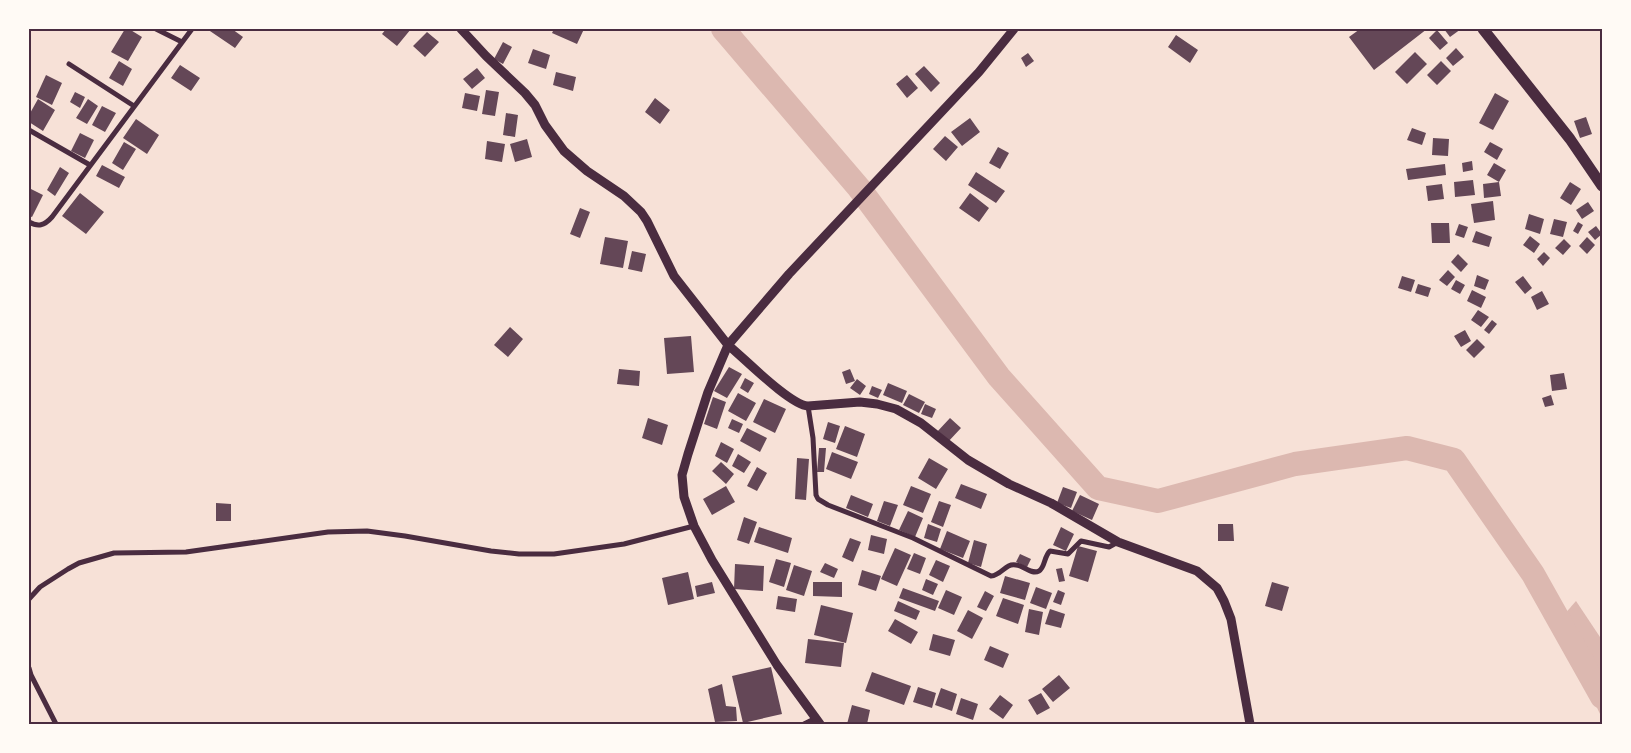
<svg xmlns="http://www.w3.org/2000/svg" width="1631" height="753" viewBox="0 0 1631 753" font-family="'Nunito Sans',sans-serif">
  <rect width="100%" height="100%" fill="#f7e1d7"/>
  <path fill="#dcb8b0" d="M1576,601L1602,640V718L1556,624Z"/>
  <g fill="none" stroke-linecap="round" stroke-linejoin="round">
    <path stroke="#dcb8b0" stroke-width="24" d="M723,29L859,188L999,377L1098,488L1158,501L1295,464L1407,448L1454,460L1533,574L1602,697"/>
  </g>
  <path fill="#644757" d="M125,29H129L142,37L128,61L111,52Z
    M207,29H232L243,37L235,48Z
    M386,29H411L397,46L382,34Z
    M554,29H584L577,44L552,33Z
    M1360,29H1427L1374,70L1349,37Z
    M1444,29H1461L1450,37Z
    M1437,30L1448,43L1440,50L1429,38Z
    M427,32L439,42L425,57L413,46Z
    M1176,35L1198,50L1190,63L1168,47Z
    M503,42L512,47L503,64L494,59Z
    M1456,48L1464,57L1453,66L1446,58Z
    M533,49L550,55L546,69L528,63Z
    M1415,52L1427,64L1407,84L1395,72Z
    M1028,53L1034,61L1026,67L1021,58Z
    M119,61L132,69L123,86L109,78Z
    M1441,61L1451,71L1437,85L1427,75Z
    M180,65L200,78L191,91L171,78Z
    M924,66L940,83L931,92L915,74Z
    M477,68L485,78L472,89L463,79Z
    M556,72L576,77L573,91L553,85Z
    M46,75L62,83L52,105L36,97Z
    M907,75L918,88L907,98L896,84Z
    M486,90L499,92L495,116L482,114Z
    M75,92L85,97L80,108L70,102Z
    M465,93L480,96L477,111L462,108Z
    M1495,93L1509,101L1493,130L1479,123Z
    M655,98L670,110L660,124L645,112Z
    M38,99L55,110L43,131L29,122V115Z
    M88,99L98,106L87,124L76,118Z
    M102,106L116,113L105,132L92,125Z
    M506,113L518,115L515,137L503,135Z
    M1586,117L1592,134L1580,138L1574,121Z
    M970,118L980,132L962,146L951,132Z
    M136,119L159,135L147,154L123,138Z
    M1412,128L1426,133L1422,145L1407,140Z
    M80,133L94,140L85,158L71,151Z
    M945,136L958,147L946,161L933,149Z
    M1433,138L1449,139L1448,156L1432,155Z
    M527,139L532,157L515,162L510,144Z
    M487,141L505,144L502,162L485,159Z
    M124,142L136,149L123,170L112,163Z
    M1490,142L1503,149L1497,160L1484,152Z
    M998,147L1009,153L1000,169L989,163Z
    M1472,161L1473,170L1463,172L1462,163Z
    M1494,163L1506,170L1499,182L1487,175Z
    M1445,164L1446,175L1408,180L1406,169Z
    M102,165L125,177L119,188L96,176Z
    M60,167L69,173L55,196L47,190Z
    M976,172L1005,191L996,203L968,185Z
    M1473,180L1475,195L1455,197L1454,182Z
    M1499,182L1501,196L1484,198L1483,184Z
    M1570,182L1581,189L1571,205L1560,198Z
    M1442,184L1444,199L1428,201L1426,186Z
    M29,188L43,195L32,217L29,216Z
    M80,193L104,212L86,234L62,216Z
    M970,193L989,208L979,222L959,208Z
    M1493,201L1495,220L1474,223L1471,204Z
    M1588,202L1594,211L1582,219L1576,210Z
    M580,208L590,212L580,238L570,234Z
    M1529,214L1544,219L1540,234L1525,229Z
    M1554,219L1567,222L1563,237L1550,234Z
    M1578,222L1583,225L1578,234L1573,231Z
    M1431,223H1449L1450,243H1432Z
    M1459,224L1468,227L1464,238L1455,235Z
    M1596,226L1602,234L1595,240L1588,232Z
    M1476,231L1492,237L1489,247L1472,242Z
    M1530,236L1540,244L1534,253L1523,245Z
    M605,237L628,241L623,268L600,264Z
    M1587,237L1595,245L1587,254L1579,246Z
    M1564,239L1571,246L1563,255L1555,248Z
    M632,251L646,254L642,272L628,269Z
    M1544,252L1550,258L1543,266L1537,259Z
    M1458,254L1468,264L1461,272L1451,262Z
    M1448,270L1455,277L1447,286L1439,280Z
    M1477,275L1489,280L1485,290L1474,286Z
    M1402,276L1415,280L1411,292L1398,288Z
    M1523,276L1532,288L1525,294L1515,282Z
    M1456,280L1465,285L1460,294L1451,289Z
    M1418,284L1431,288L1428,297L1415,293Z
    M1472,290L1486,297L1481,308L1467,301Z
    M1542,291L1549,304L1537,310L1531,297Z
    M1478,310L1489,317L1481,327L1471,320Z
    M1492,320L1497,324L1489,334L1484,330Z
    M510,327L523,339L508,357L494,345Z
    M1465,330L1471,341L1461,347L1454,336Z
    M691,336L694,372L667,374L664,338Z
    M1477,339L1485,347L1474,358L1466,350Z
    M729,367L742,374L727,398L714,391Z
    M619,369L640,371L639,386L617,384Z
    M850,369L855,381L846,384L842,372Z
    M1564,373L1567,389L1552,391L1550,375Z
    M745,378L754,383L748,393L740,388Z
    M857,379L866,386L860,395L850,388Z
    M888,383L907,391L902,403L883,395Z
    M872,386L882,390L878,398L869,394Z
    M738,393L756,403L746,421L728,411Z
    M909,394L925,402L919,413L903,405Z
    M1551,395L1554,405L1545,407L1542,398Z
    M713,397L726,402L717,429L704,424Z
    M764,399L786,409L775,433L753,422Z
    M925,404L936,409L932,418L921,414Z
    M648,418L668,425L662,445L642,438Z
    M950,418L961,428L947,443L936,433Z
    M732,419L743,424L739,433L728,428Z
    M828,422L840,426L835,443L823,439Z
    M845,426L865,434L857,457L836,449Z
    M747,428L767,438L760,452L740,441Z
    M721,442L734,449L727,463L715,456Z
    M819,448H826L824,472H817Z
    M832,452L858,462L851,479L826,469Z
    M738,454L751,462L744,473L732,466Z
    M797,458L809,459L806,500L795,499Z
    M929,458L948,469L936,489L918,478Z
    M721,462L734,474L726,484L712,471Z
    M757,467L767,473L757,491L747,486Z
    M961,484L987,494L981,509L955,498Z
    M726,486L735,502L712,515L703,499Z
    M911,486L931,494L923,513L903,505Z
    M1063,487L1077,492L1071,508L1057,503Z
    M851,495L873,504L868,517L846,508Z
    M1080,495L1099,504L1092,520L1072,511Z
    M884,501L898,505L890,526L877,521Z
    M939,501L951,505L943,527L931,522Z
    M216,503L231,504V521H216Z
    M908,511L923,518L915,537L899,530Z
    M744,517L757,522L749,544L737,540Z
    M928,524L941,529L937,542L924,538Z
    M1218,524H1233L1234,541H1218Z
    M759,527L792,538L788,553L754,542Z
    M1061,527L1074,534L1066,551L1053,545Z
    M947,531L970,541L963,558L940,549Z
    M871,535L887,539L884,554L868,550Z
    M850,538L861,542L853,562L842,557Z
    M974,540L987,544L981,567L968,563Z
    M1078,546L1097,551L1088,582L1069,576Z
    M895,548L911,555L897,586L881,579Z
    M914,553L926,558L920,574L907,569Z
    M1020,554L1031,559L1027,567L1016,562Z
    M776,559L791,563L784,587L769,582Z
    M936,560L950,566L943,582L929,575Z
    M825,563L838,569L834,578L820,572Z
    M735,564L764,566L763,591L734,589Z
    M794,565L812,571L804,596L786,590Z
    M1062,568L1065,581L1059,582L1056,569Z
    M862,570L881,576L876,591L858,585Z
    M688,572L694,599L668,605L662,578Z
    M1005,576L1030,583L1025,600L1000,593Z
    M926,579L938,584L933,595L922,590Z
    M712,582L715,593L697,597L695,586Z
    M813,582H842V597L813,596Z
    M1272,582L1289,587L1282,611L1265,606Z
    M1036,587L1052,593L1046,609L1030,603Z
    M903,588L939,601L935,611L899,598Z
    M946,590L962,597L954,615L938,608Z
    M1058,590L1065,593L1061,605L1053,602Z
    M985,591L994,596L986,611L977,607Z
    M778,596L797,599L795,612L776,609Z
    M1003,598L1024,605L1018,624L996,616Z
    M898,601L920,611L916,620L894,611Z
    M821,605L853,613L846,643L814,635Z
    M1029,609L1043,612L1039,635L1025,632Z
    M1050,609L1065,614L1061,628L1045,624Z
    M968,610L983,618L972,639L957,631Z
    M895,619L918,632L911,644L888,631Z
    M933,634L955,640L950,656L929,650Z
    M808,639L844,643L841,667L805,663Z
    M990,646L1009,654L1003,668L984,660Z
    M771,667L782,714L743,723L732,676Z
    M872,672L911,686L904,705L865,691Z
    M1059,675L1070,688L1053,702L1042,689Z
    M722,684L726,706L736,707L737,721L715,722L708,689Z
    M918,687L936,693L932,708L913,702Z
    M941,688L957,694L952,711L935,705Z
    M1041,693L1050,708L1037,715L1028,700Z
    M1000,695L1013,705L1003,719L989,709Z
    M961,698L978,704L973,720L956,714Z
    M852,705L870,710L867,724H847Z"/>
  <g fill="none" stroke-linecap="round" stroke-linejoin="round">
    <path stroke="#4a2c40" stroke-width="5" d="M156,29L182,42
      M69,64L134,106
      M29,130L90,165
      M29,222C38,227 44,226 52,217L192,29
      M808,406L813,438L816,495L818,499L828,505L913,538L991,576C1002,575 1005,563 1016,565C1023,565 1031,575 1039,571C1045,568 1044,556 1050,551L1068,554L1081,541L1109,547L1118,542
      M29,599L40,587L68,569L79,563L114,553L186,552L328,532L367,531L405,536L491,551L519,554H554L624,544L694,526
      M29,668L31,675L56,724
      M804,724L816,718"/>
    <path stroke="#4a2c40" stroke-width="9" d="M461,29L486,56L525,93L535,105L545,125L564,151L587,171L624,196L641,212L647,221L674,276L728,345L708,392L688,454L682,475L684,497L694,526L712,560L777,665L820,724
      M1014,29L979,72L789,274L728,345C744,358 790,405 808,406L860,402L877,404L896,409L921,423L968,460L1009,484L1051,503L1118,542L1197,571L1217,588L1224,601L1231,619L1250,724"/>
    <path stroke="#4a2c40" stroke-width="11" d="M1483,29L1570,139L1602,186"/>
  </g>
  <rect width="1631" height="753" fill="none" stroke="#fffaf5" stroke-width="60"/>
  <rect x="30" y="30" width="1571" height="693" fill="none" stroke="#4a2c40" stroke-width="2"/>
</svg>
